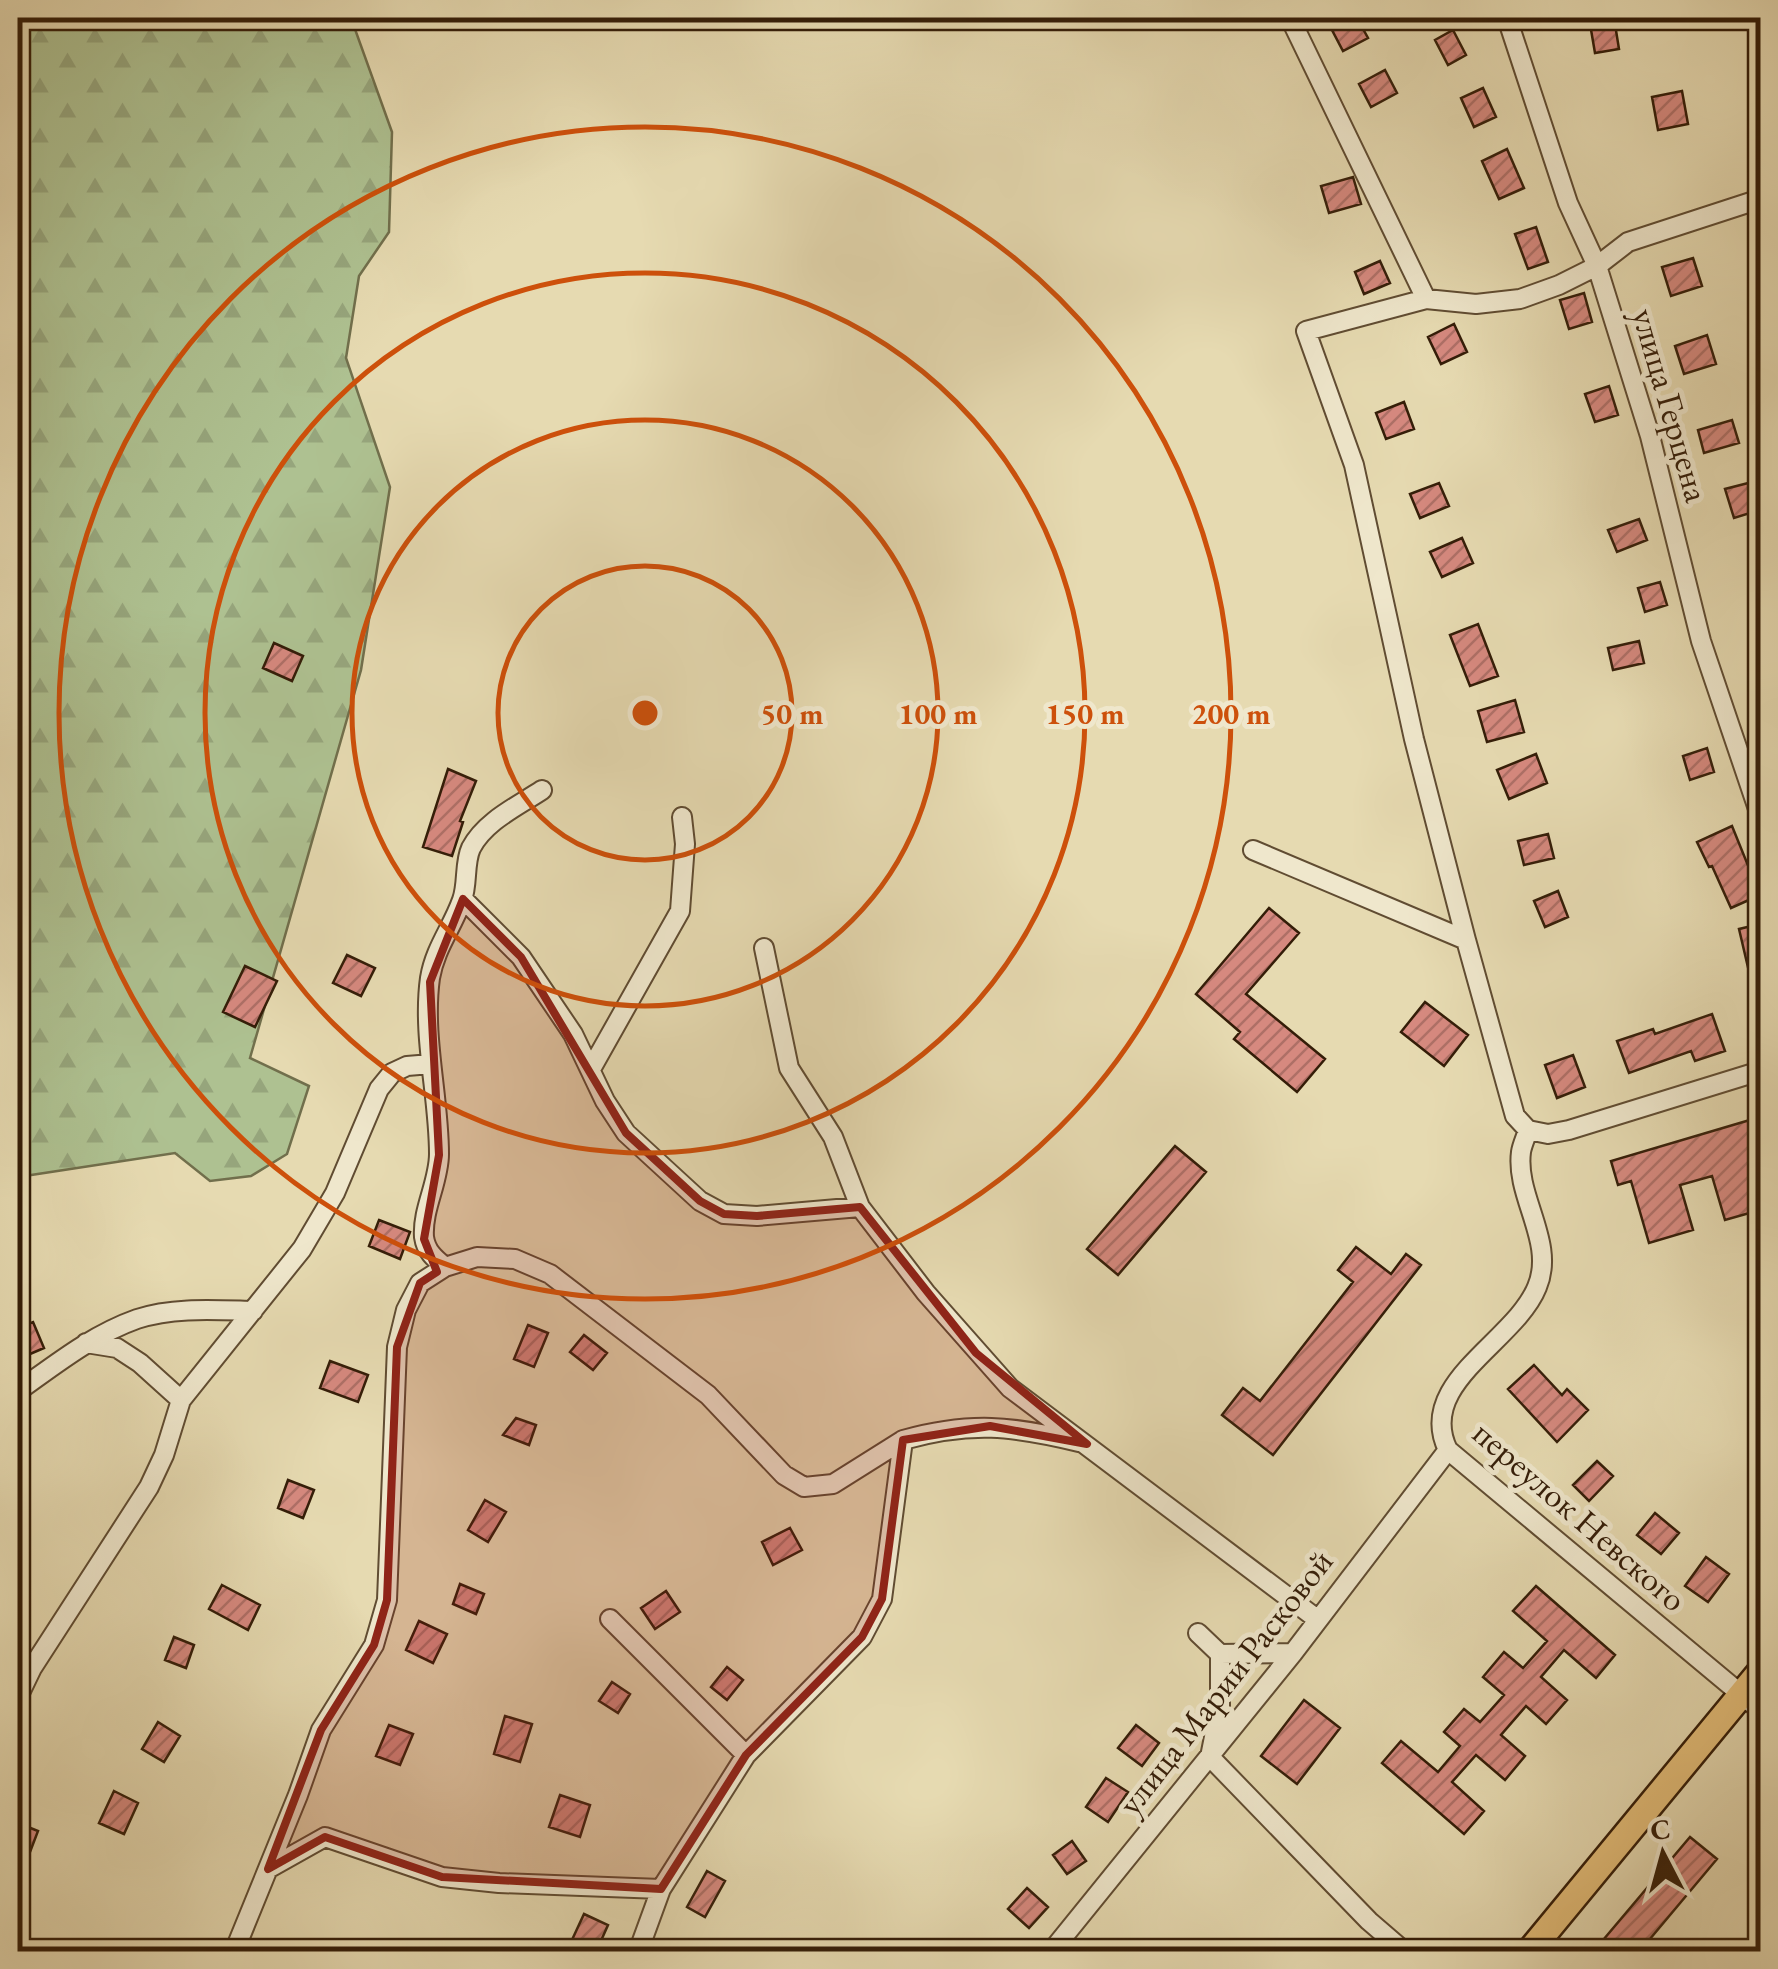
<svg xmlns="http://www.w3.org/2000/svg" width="1778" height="1969" viewBox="0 0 1778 1969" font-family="'EB Garamond',serif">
  <defs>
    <pattern id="forest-firs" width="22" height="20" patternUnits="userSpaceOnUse" patternTransform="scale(2.5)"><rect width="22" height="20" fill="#aec191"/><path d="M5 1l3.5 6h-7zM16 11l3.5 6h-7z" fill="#96a57c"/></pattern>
    <pattern id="building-hatch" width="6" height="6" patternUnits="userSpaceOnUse" patternTransform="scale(2.5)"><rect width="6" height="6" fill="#d6897f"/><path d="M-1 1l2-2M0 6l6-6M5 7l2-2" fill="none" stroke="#ae6f66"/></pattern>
  </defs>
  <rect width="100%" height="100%" fill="#e6dab1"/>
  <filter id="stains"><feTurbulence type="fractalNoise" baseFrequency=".002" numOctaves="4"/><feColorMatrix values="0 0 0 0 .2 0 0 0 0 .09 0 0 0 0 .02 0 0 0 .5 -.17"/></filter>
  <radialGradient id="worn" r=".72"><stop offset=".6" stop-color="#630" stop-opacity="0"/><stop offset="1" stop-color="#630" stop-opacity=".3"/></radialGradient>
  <path fill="url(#forest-firs)" stroke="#716f4c" stroke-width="2.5" d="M18,18H351L392,132L389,232L359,276L346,358L390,487L361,670L250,1058L309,1086L287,1154L251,1176L210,1181L175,1153L18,1177Z"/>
  <path fill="url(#building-hatch)" stroke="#341d08" stroke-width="2.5" d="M1357,18L1368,38L1343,51L1332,30Z
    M1589,18H1614L1619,49L1595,53Z
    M1453,30L1466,55L1448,65L1435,40Z
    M1385,70L1397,93L1371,107L1359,84Z
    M1483,88L1496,117L1474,127L1461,98Z
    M1682,91L1688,124L1658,130L1652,97Z
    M1507,149L1524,188L1499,199L1482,161Z
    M1353,177L1361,204L1329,213L1321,186Z
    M1536,227L1548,262L1528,269L1515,234Z
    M1693,258L1702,286L1671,296L1662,267Z
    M1380,261L1390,283L1364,294L1355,272Z
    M1584,293L1592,322L1569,329L1560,300Z
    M1454,324L1467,352L1441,364L1428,337Z
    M1707,335L1716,364L1684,374L1675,346Z
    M1609,386L1618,415L1595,422L1585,394Z
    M1404,402L1414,429L1386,439L1376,413Z
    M1732,420L1739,443L1704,453L1698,430Z
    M1752,482L1760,510L1734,518L1725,489Z
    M1439,483L1449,506L1420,518L1410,494Z
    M1639,519L1647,540L1617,552L1608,530Z
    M1462,538L1473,563L1442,577L1430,552Z
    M1660,582L1667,605L1645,612L1638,588Z
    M1478,624L1498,676L1470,686L1450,635Z
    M1639,641L1644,663L1613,670L1608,648Z
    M274,643L303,656L292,681L263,668Z
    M1515,700L1524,732L1487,742L1478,711Z
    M1707,748L1714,772L1690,780L1683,756Z
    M1536,754L1547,783L1509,799L1497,770Z
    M448,769L476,781L460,821L463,822L452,856L423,847Z
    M1732,826L1760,895L1731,908L1712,866L1709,867L1697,842Z
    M1548,834L1554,858L1524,865L1518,841Z
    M1558,891L1568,917L1545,927L1534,901Z
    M1269,908L1299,933L1246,994L1325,1059L1297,1092L1234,1039L1240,1032L1196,994Z
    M1760,924V992L1754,993L1739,929Z
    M347,955L375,968L361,996L333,983Z
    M245,966L277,981L255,1027L223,1012Z
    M1425,1002L1468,1035L1444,1066L1401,1032Z
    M1712,1014L1725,1051L1695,1061L1691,1051L1629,1073L1617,1041L1653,1029L1655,1034Z
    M1573,1055L1585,1087L1557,1098L1545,1065Z
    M1760,1117V1158L1753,1160L1760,1187V1210L1725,1220L1712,1176L1680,1185L1693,1230L1649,1243L1631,1181L1618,1185L1611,1161Z
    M1175,1146L1206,1172L1118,1275L1087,1249Z
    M379,1220L410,1232L400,1259L369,1246Z
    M1356,1247L1391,1274L1406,1254L1421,1265L1273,1455L1222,1415L1243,1388L1260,1401L1353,1282L1338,1270Z
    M33,1322L44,1348L23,1357L18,1344V1328Z
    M528,1325L548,1333L534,1367L514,1359Z
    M584,1335L607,1353L593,1370L570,1352Z
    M330,1361L368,1375L358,1402L320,1388Z
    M1534,1365L1562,1395L1567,1389L1588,1410L1557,1442L1508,1389Z
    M516,1418L536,1425L529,1445L503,1435Z
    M1597,1461L1613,1476L1589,1501L1573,1485Z
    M288,1480L314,1490L303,1518L278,1508Z
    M485,1500L506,1512L488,1542L468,1530Z
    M1655,1513L1679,1533L1661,1554L1637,1535Z
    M790,1528L802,1550L773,1565L762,1542Z
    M1706,1557L1729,1574L1708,1602L1685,1586Z
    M460,1584L484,1594L476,1614L453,1604Z
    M222,1585L260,1605L248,1630L209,1609Z
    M1536,1586L1615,1655L1596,1678L1564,1650L1541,1677L1567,1700L1546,1724L1526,1706L1501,1735L1525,1756L1505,1780L1476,1755L1452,1782L1484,1811L1464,1834L1382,1763L1401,1741L1438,1772L1460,1746L1444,1732L1464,1709L1480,1722L1504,1695L1483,1677L1504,1652L1523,1668L1547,1641L1513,1611Z
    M666,1591L680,1612L655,1629L641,1608Z
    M419,1621L447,1634L433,1663L406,1650Z
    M174,1637L194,1645L186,1668L165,1660Z
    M727,1667L743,1680L727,1700L711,1687Z
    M612,1682L630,1694L618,1713L599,1701Z
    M1304,1700L1340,1728L1297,1784L1261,1756Z
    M505,1716L532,1724L520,1762L494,1754Z
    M158,1722L180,1736L164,1762L142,1749Z
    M389,1725L413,1734L400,1765L376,1756Z
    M1136,1725L1159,1743L1142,1766L1118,1748Z
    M1106,1778L1128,1792L1108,1822L1086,1807Z
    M114,1791L138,1803L124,1834L99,1823Z
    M560,1795L590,1805L580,1837L549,1827Z
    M18,1823L38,1831L19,1881H18Z
    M1690,1837L1717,1859L1639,1952H1593Z
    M1072,1841L1086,1861L1067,1874L1053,1855Z
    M707,1871L725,1881L705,1917L687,1907Z
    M1027,1888L1048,1907L1029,1928L1008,1909Z
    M584,1914L608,1925L596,1952L571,1942Z"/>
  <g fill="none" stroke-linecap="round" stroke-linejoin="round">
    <defs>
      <path id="street" d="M1290,18L1426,299
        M1507,18L1568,203L1597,266L1650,436L1701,641L1760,815
        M1253,850L1466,940L1515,1116L1528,1130L1548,1134L1569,1130L1760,1071
        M463,899L521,957L573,1034L605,1101L626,1133L700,1201L724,1214L757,1216L860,1207L926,1293L1010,1388L1317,1619
        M1466,940L1414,739L1354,465L1306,331L1426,299L1476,304L1520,299L1559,285L1597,266L1628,242L1760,199
        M764,948L789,1068L833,1137L860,1207
        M591,1069L680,911L685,844L682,817
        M1528,1130C1526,1137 1522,1145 1521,1152C1515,1197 1556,1242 1537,1287C1515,1342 1415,1383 1448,1450L1760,1710
        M445,1267C434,1258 426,1251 424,1237C422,1209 439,1182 439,1154C439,1096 422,1036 430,978C435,948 452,928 462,900C468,884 464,863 471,848C485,821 518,806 542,790
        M86,1343L117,1348L140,1363L181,1400
        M18,1391C56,1364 92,1335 137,1319C173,1307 215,1310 253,1311
        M903,1440C971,1421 1012,1426 1079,1442
        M610,1619L746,1755
        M1198,1633L1220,1654V1707L1210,1757L1369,1921L1405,1952
        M1220,1654L1293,1653
        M18,1697L32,1668L149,1487L164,1455L181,1400L302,1249L335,1193L379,1089L392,1073L407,1066L431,1064
        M234,1952L298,1795L321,1730L374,1645L387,1600L397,1347L406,1310L420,1283L445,1267L477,1257L515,1259L550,1274L708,1395L784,1475L804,1487L833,1484L903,1440L882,1599L862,1637L746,1755L661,1889L499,1883L442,1877L325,1837L268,1869
        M638,1952L661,1889
        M1051,1952L1293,1653L1448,1450"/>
      <path id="primary" d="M1529,1952L1760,1672"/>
    </defs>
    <use href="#street" stroke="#604c32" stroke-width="22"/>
    <use href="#primary" stroke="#341d08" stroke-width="30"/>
    <use href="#street" stroke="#efe7cc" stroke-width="18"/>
    <use href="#primary" stroke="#e3bd78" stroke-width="25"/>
  </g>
  <path fill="#8f2418" fill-opacity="0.2" stroke="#8f2418" stroke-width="8" stroke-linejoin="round" d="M463,899L521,957L626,1133L700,1201L724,1214L757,1216L860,1207L976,1353L1087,1444L990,1426L903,1440L882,1599L862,1637L746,1755L661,1889L442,1877L325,1837L268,1869L321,1730L374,1645L387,1600L397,1347L420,1283L437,1272L424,1239L439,1155L430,982Z"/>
  <g fill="none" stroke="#cd500b" stroke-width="5">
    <circle cx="645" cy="713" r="147"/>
    <circle cx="645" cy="713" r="293"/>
    <circle cx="645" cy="713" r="440"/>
    <circle cx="645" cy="713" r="586"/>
  </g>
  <g text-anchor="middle" stroke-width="10" stroke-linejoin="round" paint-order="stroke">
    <g font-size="35" fill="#341d08" stroke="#efe7cc">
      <text transform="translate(1671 405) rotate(74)" y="12">улица Герцена</text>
      <text transform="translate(1580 1516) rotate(41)" y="12">переулок Невского</text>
      <text transform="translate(1225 1682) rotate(-52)" y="12">улица Марии Расковой</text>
    </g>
  </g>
  <circle cx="645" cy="713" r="15" fill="#cd500b" stroke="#efe7cc" stroke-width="5"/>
  <g font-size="30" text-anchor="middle" font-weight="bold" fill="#cd500b" stroke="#efe7cc" stroke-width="10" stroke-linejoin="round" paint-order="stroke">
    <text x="792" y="724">50 m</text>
    <text x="938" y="724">100 m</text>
    <text x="1085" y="724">150 m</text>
    <text x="1231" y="724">200 m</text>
  </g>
  <rect width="1778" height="1969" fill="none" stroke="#e6dab1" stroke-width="60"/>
  <rect x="20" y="20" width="1738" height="1929" fill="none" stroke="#341d08" stroke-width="5"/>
  <rect x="30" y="30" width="1718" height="1909" fill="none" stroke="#341d08" stroke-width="2.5"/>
  <g transform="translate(1663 1854) rotate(354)" stroke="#efe7cc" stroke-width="8" paint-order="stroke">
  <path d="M0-8L18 38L0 25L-18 38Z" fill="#341d08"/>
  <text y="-15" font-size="28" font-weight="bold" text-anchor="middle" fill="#341d08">С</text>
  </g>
  <rect width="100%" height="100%" filter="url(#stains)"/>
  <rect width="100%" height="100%" fill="url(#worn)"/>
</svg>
